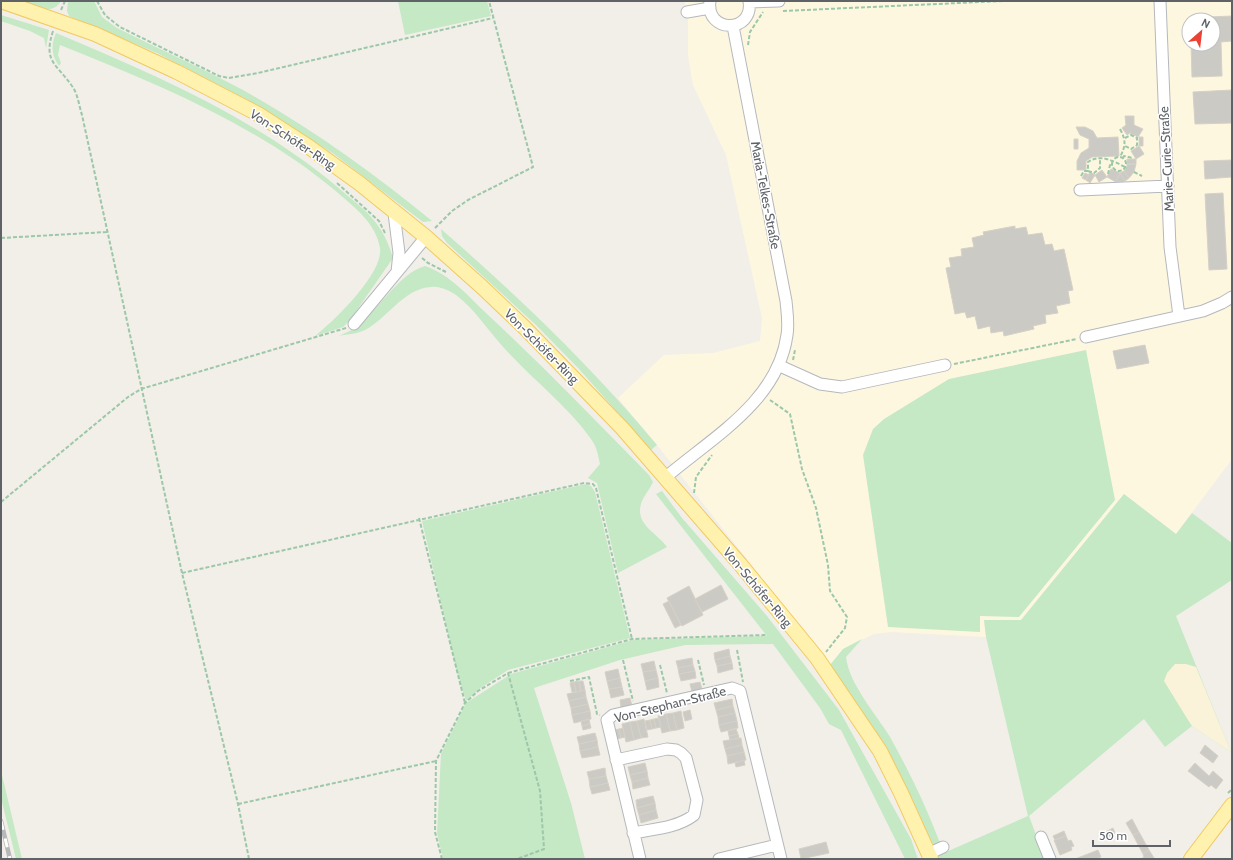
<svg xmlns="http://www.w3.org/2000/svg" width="1233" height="860" viewBox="0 0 1233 860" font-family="Cabin,sans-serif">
  <rect width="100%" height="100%" fill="#f1efe8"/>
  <path fill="#fef7e0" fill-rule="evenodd" d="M689,1H1232V459L1176,534L1124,494L1021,620H984L986,637L891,632L874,634L843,649L830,665L657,445L618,398L664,355L713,353L760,341L762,318L726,155L693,85L688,55V15L685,2ZM1189,20H1213V44H1189Z"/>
  <path fill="#c5e8c5" d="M21,1H61C52,17 35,5 21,1Z
    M68,1H94L102,17L117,28C159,49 202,68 243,90C311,128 372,172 432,221L423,222L334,154L246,99L157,53L69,16L67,11Z
    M398,1H487L491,16L405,35Z
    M1,15L49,30L46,48L44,38L30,31L1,21Z
    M56,33C154,74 253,117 335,185C351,199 370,212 381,230C386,238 390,248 393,258L350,320L343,327L315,336C333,322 384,273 380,248C376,223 355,208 337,192C256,124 157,84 60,45L58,55L61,63L59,66C51,55 51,45 56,33Z
    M441,229C518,296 592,367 657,445L651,450L579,369L536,325L447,243L442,236Z
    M425,266C451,275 468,296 487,314C543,366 596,421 649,475L653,482C650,489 645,494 642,501C633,524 656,532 667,547L618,573L597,483L588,478L600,464C598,455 597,447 591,439C567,405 533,380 505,349C489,332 475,309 456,295C448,290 440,286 431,287C404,288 387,319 365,330C357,334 348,334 339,336C344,333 351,331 356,327C378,311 399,273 425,266Z
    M1086,350L1115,500L1019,617L980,616V632L888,627L863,455L873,429L884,419L949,379Z
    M586,484L591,486L595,492L630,638L508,670L479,689L466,701L457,672L422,521Z
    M662,491L682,518L767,616L839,710L911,839L918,859H905L841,730L829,724L820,708L773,644L685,645L620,660L534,688L571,803L585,859H443L437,833L441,754L466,703L511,674L633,640L767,636L656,494Z
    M1124,494L1176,534L1192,513L1232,543V580L1176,616L1231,752L1192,726L1165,747L1144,719L1029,816L1045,859H938V855L945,850L946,852L1028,816L986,637L984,620H1021Z
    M862,639L846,657C849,684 876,714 890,737C909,771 926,806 940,843L934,846L874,733L830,665L843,649Z
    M1,773L2,775L22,859H16L1,798Z"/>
  <path fill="#fbf3d9" d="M1175,664H1186L1196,667L1231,752L1192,726L1188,720L1164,681L1167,673Z"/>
  <path fill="#cccac5" stroke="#d6d1c6" d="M1232,16V41L1221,42L1222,76L1192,77L1191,44H1213V20H1209L1208,17Z
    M1232,90V123L1195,124L1193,92Z
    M1125,116H1134V125L1143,129L1138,137L1130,133L1127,135L1122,128L1126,125Z
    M1076,127H1085L1093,131L1097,138L1118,137L1119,156L1092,157L1086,161V170H1077V161L1081,153L1089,148V139L1080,135Z
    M1139,137H1143V146H1139Z
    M1074,139H1078V149H1074Z
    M1139,146L1144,154L1136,159L1131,151Z
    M1127,159H1136V164H1127Z
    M1232,160V177L1205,179L1204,161Z
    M1127,164H1136L1134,172L1129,178L1124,171L1127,168Z
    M1111,169L1120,173L1116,182L1107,177Z
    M1102,170L1107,177L1099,182L1095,175Z
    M1124,171L1129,178L1125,181L1120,173Z
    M1090,172L1095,175L1090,183L1086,180Z
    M1085,173L1089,175L1086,180L1082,178Z
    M1120,173L1125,181L1116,182Z
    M1223,193L1227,269L1209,270L1205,194Z
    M1015,226V229L1026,227L1028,235L1042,233L1045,245L1052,244L1054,251L1064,249L1073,290L1068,291L1070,303L1056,306L1058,313L1045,315L1046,323L1033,326L1034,329L1004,336L1003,331L991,333L990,326L978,329L975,316L967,318L965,312L955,314L946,268L951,267L949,258L962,256L961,249L974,247L972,238L984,235L983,232Z
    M1145,345L1149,363L1117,369L1113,351Z
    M721,585L728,599L702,612L695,599Z
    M689,586L703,615L682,626L667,598Z
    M669,601L681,625L675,628L663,604Z
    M729,649L730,656L715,660L714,653Z
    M730,656L732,663L717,666L715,660Z
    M692,658L693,665L678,668L676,661Z
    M654,661L656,670L643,672L641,664Z
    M732,663L733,669L718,673L717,666Z
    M693,665L695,671L679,674L678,668Z
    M618,669L620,678L607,681L605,672Z
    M656,670L658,678L645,681L643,672Z
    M695,671L696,678L681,681L679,674Z
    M620,678L622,687L609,689L607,681Z
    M658,678L659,687L647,690L645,681Z
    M579,681H583L585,690L581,691Z
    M579,681L581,691L576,692L574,682Z
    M574,682L576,692H572L570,683Z
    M700,682L702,689L692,692L690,684Z
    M622,687L624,695L611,698L609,689Z
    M585,690L586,697L569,701L567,694Z
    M586,697L588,704L571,708L569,701Z
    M630,698L632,706L621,708L620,700Z
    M732,699L733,706L716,710L714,703Z
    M588,704L590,711L572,715L571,708Z
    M733,706L735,713L718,717L716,710Z
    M690,710L692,719L685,721L683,712Z
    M590,711L591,719L574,723L572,715Z
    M681,711L684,728L677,730L673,713Z
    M673,713L677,730L670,731L666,714Z
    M735,713L737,721L719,725L718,717Z
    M666,714L670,731L662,733L658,716Z
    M659,718L661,727L656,728L654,719Z
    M589,719L590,724L582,726L581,721Z
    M644,719L648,737L641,738L637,721Z
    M654,719L656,728L652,729L650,720Z
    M650,720L652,729L647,730L645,721Z
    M637,721L641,738L634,740L630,722Z
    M737,721L738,728L721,732L719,725Z
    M630,722L634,740L626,742L622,724Z
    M590,724L591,728L583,730L582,726Z
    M623,728L625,737L621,738L619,729Z
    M619,729L621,738L616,739L614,730Z
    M736,729L738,734L729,736L728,731Z
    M595,733L597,740L579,744L577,737Z
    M738,734L739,738L730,740L729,736Z
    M741,738L742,745L725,749L723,741Z
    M597,740L598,747L580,751L579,744Z
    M742,745L744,752L727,756L725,749Z
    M1205,745L1218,756L1213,763L1200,753Z
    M598,747L600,755L582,758L580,751Z
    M744,752L746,760L728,764L727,756Z
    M744,760L745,765L736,767L735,763Z
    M645,763L647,771L630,775L628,767Z
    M1195,763L1209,776L1213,771L1223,780L1216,789L1211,785L1209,787L1188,771Z
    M605,768L606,776L589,779L587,772Z
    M647,771L648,778L632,782L630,775Z
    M606,776L608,783L590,787L589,779Z
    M648,778L650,785L633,789L632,782Z
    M608,783L610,790L592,794L590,787Z
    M653,796L655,803L637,808L636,800Z
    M655,803L656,810L639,815L637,808Z
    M656,810L658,818L641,823L639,815Z
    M1132,819L1139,832L1133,835L1126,823Z
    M1113,828L1115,833L1101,841L1098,836Z
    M1064,831L1066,836L1055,840L1053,836Z
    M1139,832L1149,850L1143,854L1133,835Z
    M1066,836L1068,841L1071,840L1074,846L1071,847L1072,850L1060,855L1054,840Z
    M826,842L829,853L801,859L799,849Z
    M1098,850L1101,857L1096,859H1075Z
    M1149,850L1154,858L1141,859L1144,857L1143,854Z"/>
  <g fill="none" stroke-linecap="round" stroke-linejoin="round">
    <defs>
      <path id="minor" d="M710,1C705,33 754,34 749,1
        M1160,1L1170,247L1179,316
        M749,2L779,1
        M687,12L710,8
        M1080,190L1168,186
        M394,213L399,253L397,272
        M354,324L426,237
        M1086,337L1203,311L1222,303L1232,297
        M780,366L820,384L842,387L945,365
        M666,477C713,437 778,401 787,335C789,324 787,312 786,301L733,26
        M616,760L667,749L676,750L681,753L686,758L697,800L694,815C677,828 654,829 633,833
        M1041,837L1050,859
        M928,854L943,847
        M640,859L607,720L613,715L732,688L740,691L781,859
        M719,859L777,845"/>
      <path id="major" d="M1,1L95,34L177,72L258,114L309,147L359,183L426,237L482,287L525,328L622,428L740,564L817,658L880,751L901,793L931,859
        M1191,859L1232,805"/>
    </defs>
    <use href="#minor" stroke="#b5b8bc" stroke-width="13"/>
    <use href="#major" stroke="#f2c960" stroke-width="16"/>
    <path stroke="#9cc7a9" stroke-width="2" stroke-dasharray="4 2" stroke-linecap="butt" d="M97,1L105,15L120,27L219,76L229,78L258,73L493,18
      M61,10L65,1
      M783,11L1003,1
      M53,31C43,62 56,63 72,86C78,94 79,106 82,115L182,573L238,804L249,859
      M748,45L750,32L763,12
      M1120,129C1126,140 1126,146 1120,157
      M1125,138L1131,135L1137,138V145L1131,149L1125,146
      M1112 164a7 7 0 1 1 14 0a7 7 0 1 1-14 0Z
      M1123,158L1124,156L1133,158
      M1088,171L1094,173L1100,168V159
      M1134,172L1142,176
      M1108,174L1110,165H1113
      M1081,176L1084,171H1088V162C1101,153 1115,162 1127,168
      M337,183L379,221L385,233
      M435,228L452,211L468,200L533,167L489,1
      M1,238L107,232
      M422,258L428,263L446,272
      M793,360L795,350
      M954,364L1077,339
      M770,400L790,414L802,469L816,508L828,565L830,591L847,617L845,628L826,652
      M694,493L696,477L712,455
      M1,502L128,397L141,389L346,328
      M419,518L465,703
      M182,573L584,483L593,484L596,488L632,639
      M737,650L743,682
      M623,660L633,701
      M698,660L704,685
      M660,665L667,693
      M508,673L632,639L766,635
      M570,681L589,677L597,714L600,715
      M1228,793L1232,789
      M238,804L436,761
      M442,859L435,832L436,761L465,703L478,691L508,673L540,791L544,849L517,859"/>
    <use href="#minor" stroke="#fff" stroke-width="11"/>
    <use href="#major" stroke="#fff2af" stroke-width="14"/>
    <defs>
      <path id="rail" d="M1,821L10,859"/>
    </defs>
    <use href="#rail" stroke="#b6b7b8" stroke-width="4.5"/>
    <use href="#rail" stroke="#fff" stroke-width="3" stroke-dasharray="9" stroke-linecap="butt"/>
  </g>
  <g text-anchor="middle" stroke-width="3" stroke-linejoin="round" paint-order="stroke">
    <g font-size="13" fill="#5f6368" stroke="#fff">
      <text transform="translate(293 139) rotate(33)" y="5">Von-Schöfer-Ring</text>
      <text transform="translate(1166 159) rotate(-93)" y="5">Marie-Curie-Straße</text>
      <text transform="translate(766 195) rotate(79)" y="5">Maria-Telkes-Straße</text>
      <text transform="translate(542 346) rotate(45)" y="5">Von-Schöfer-Ring</text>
      <text transform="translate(758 587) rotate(50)" y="5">Von-Schöfer-Ring</text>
      <text transform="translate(670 704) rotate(-14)" y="5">Von-Stephan-Straße</text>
    </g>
  </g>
  <rect width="1233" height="860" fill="none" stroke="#5f6368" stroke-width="4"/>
  <g transform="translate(1201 32) rotate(28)"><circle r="19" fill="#ffffff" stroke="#bfc1c3"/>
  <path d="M0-3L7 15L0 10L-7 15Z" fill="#ea4335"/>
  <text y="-6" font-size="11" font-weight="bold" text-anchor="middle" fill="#5f6368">N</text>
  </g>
  <path d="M1093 840v6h77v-6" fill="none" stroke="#5f6368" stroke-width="2"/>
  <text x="1099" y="840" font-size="12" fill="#5f6368" stroke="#ffffff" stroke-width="3" paint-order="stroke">50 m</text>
</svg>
